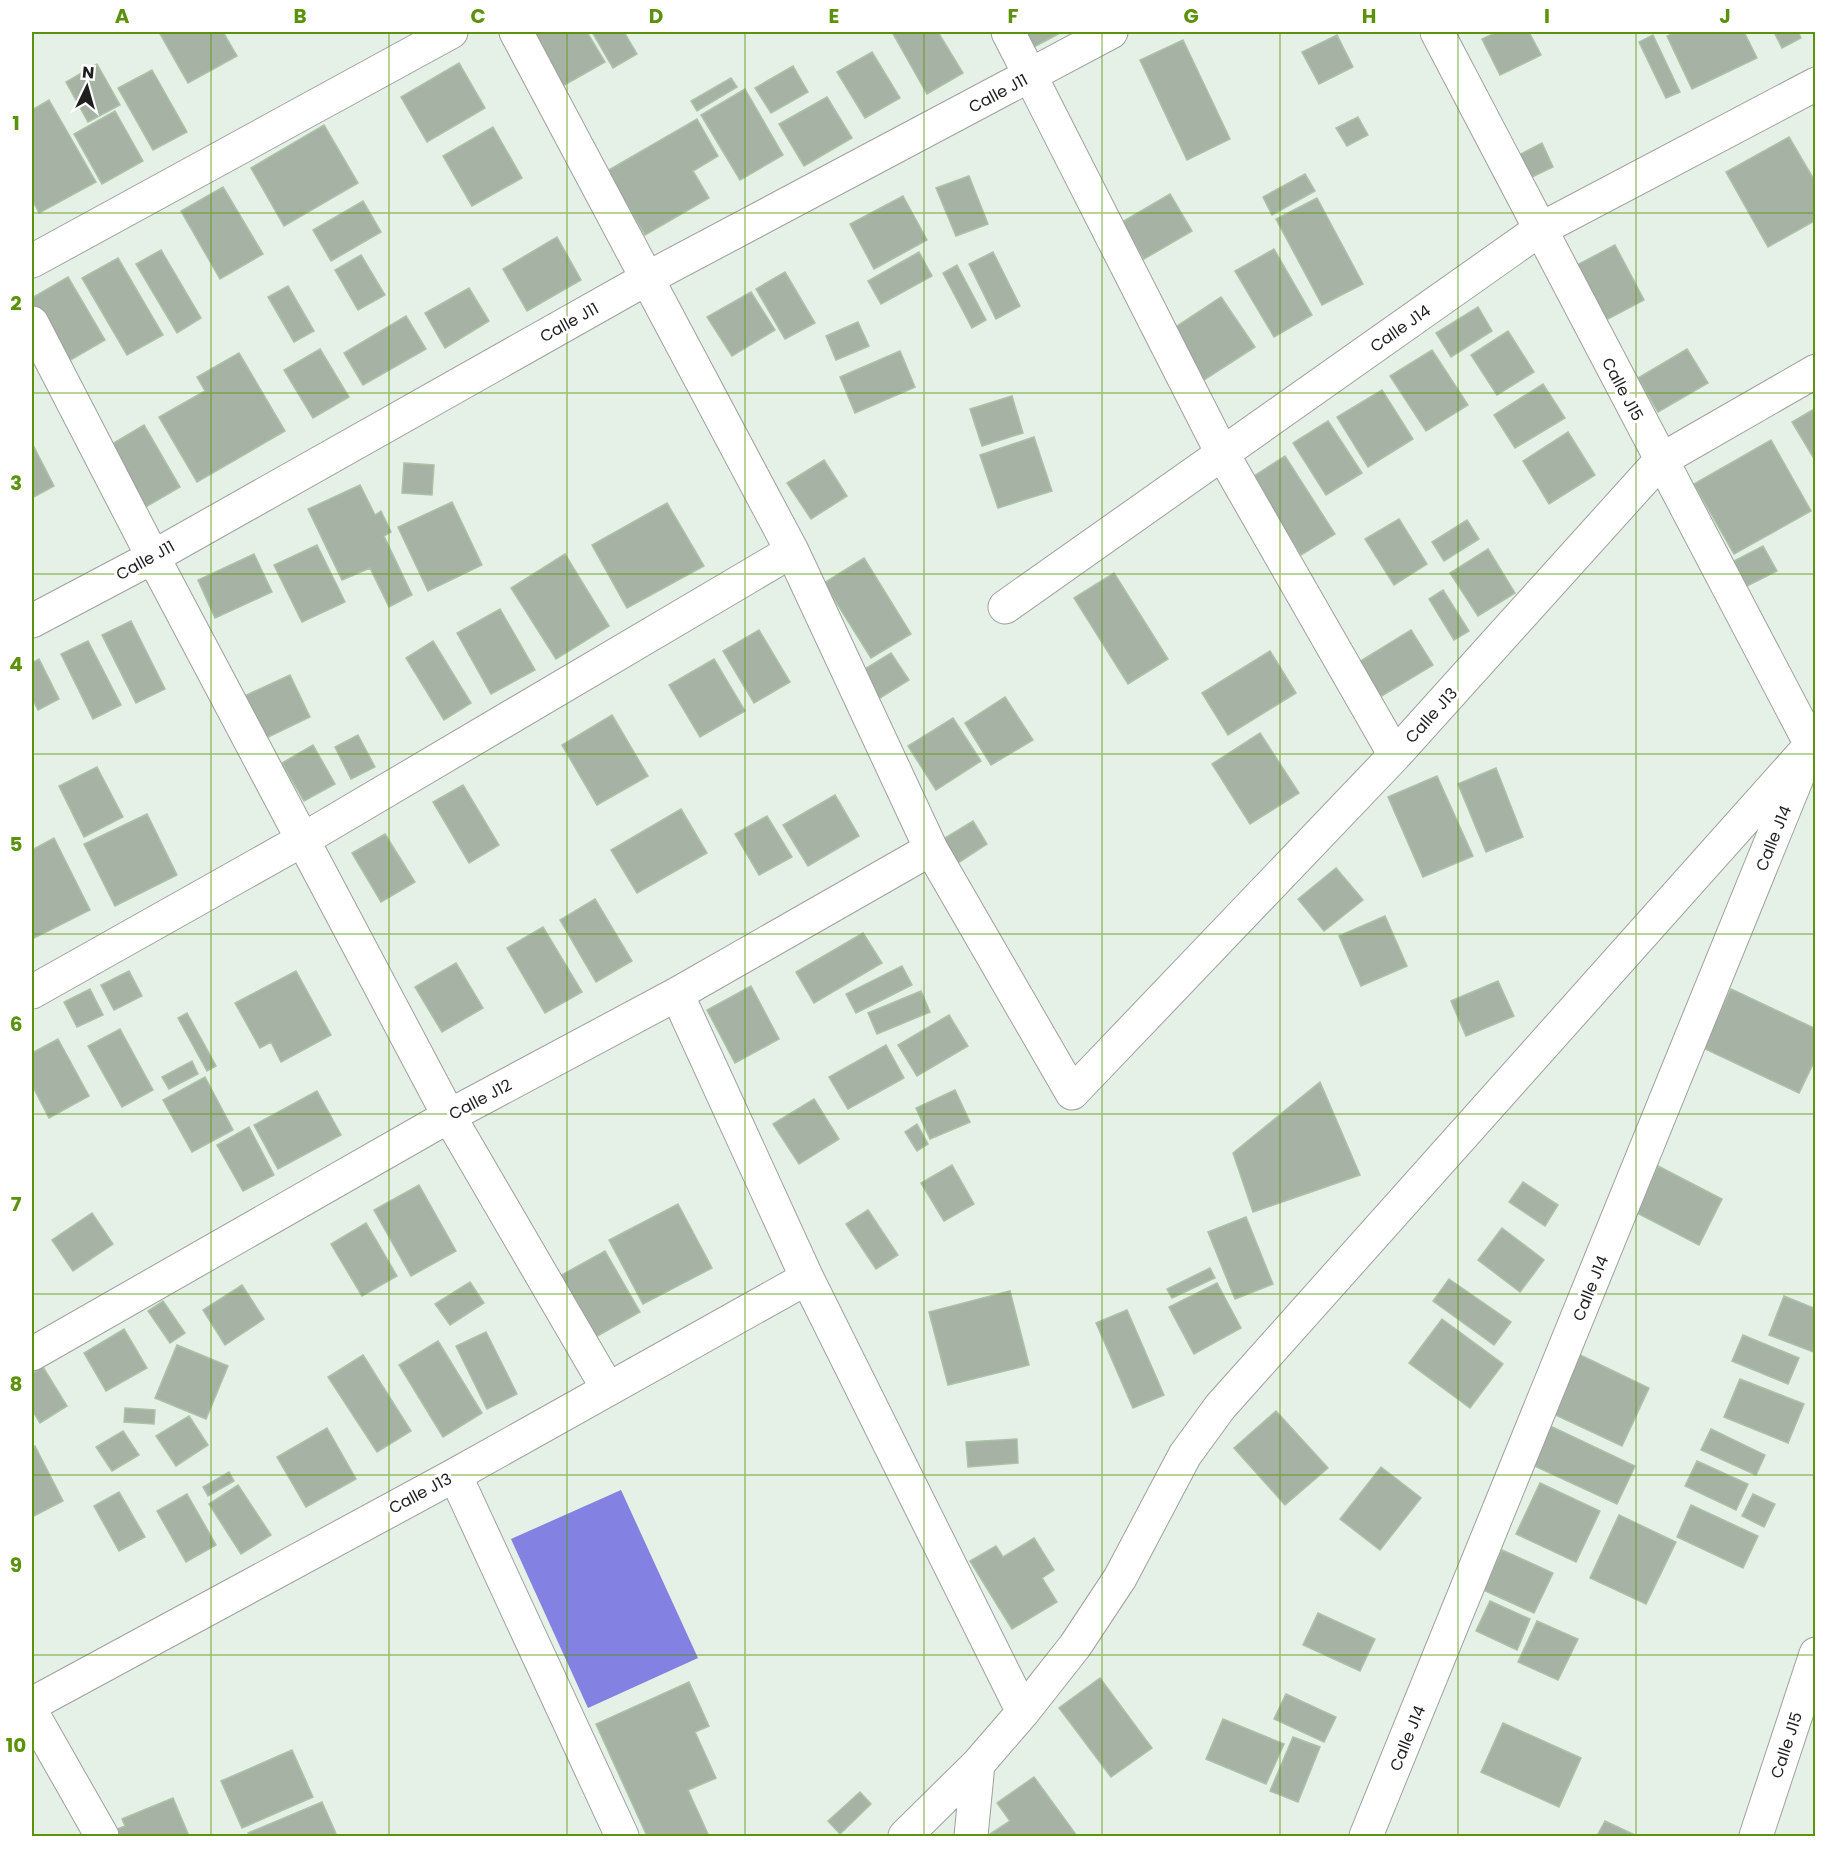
<svg xmlns="http://www.w3.org/2000/svg" width="1847" height="1868" viewBox="0 0 1847 1868" font-family="Poppins,sans-serif">
  <rect width="100%" height="100%" fill="#e5f0e6"/>
  <path fill="#8381e1" d="M621,1490L698,1658L588,1708L511,1539Z"/>
  <path fill="#a6b2a4" stroke="#abc2a7" stroke-width="1.5" d="M159,32H223L237,56L188,83Z
    M528,32H587L605,62L561,87Z
    M592,32H624L637,54L613,68Z
    M892,32H938L963,73L927,94Z
    M1020,32H1062L1030,49Z
    M1497,32H1529L1541,55L1500,75L1482,39Z
    M1676,32H1744L1757,58L1692,89L1667,36Z
    M1774,32H1798L1801,38L1782,48Z
    M1337,35L1353,67L1319,84L1302,52Z
    M1653,35L1680,92L1666,98L1639,42Z
    M1183,40L1230,139L1187,160L1140,60Z
    M872,52L900,98L865,118L837,72Z
    M459,63L485,108L427,142L401,97Z
    M97,64L120,105L88,122L66,82Z
    M793,66L808,92L771,113L755,88Z
    M152,70L187,132L153,150L118,88Z
    M731,78L737,87L697,111L691,101Z
    M745,89L783,155L740,180L701,115Z
    M827,97L852,138L804,166L779,124Z
    M49,100L96,182L39,213L32,199V110Z
    M115,111L143,161L102,184L74,134Z
    M1358,117L1368,135L1347,146L1336,128Z
    M697,119L718,156L693,171L709,198L645,235L607,171Z
    M324,125L358,183L284,226L251,168Z
    M493,127L522,178L472,206L443,156Z
    M1789,137L1816,183V220L1768,247L1726,172Z
    M1542,143L1553,167L1528,179L1517,156Z
    M1305,174L1315,191L1272,215L1263,197Z
    M969,176L988,224L956,236L936,188Z
    M223,187L263,254L220,279L181,211Z
    M1170,194L1192,231L1144,259L1122,222Z
    M903,196L927,240L874,269L850,224Z
    M1317,198L1363,284L1322,305L1276,219Z
    M363,201L381,232L331,261L313,230Z
    M557,237L581,280L527,311L503,269Z
    M1615,245L1644,300L1606,320L1577,265Z
    M1274,249L1312,315L1274,337L1235,271Z
    M161,250L201,318L177,333L136,264Z
    M919,252L932,276L881,304L868,281Z
    M993,252L1020,306L996,319L969,264Z
    M361,255L385,295L358,310L335,270Z
    M118,258L163,335L127,355L82,278Z
    M957,265L986,320L972,328L943,273Z
    M785,272L815,323L785,339L756,289Z
    M68,277L105,340L62,365L32,312V298Z
    M288,286L314,331L294,342L268,297Z
    M469,288L489,321L445,348L425,313Z
    M751,292L775,330L732,356L707,317Z
    M1221,297L1255,347L1201,382L1168,332Z
    M1478,307L1492,331L1451,357L1436,333Z
    M406,316L426,349L363,385L344,353Z
    M858,322L869,346L836,360L826,336Z
    M1508,331L1534,372L1497,395L1471,355Z
    M320,349L349,397L313,418L284,370Z
    M1687,349L1708,383L1658,412L1638,378Z
    M1432,350L1468,405L1426,431L1390,376Z
    M900,351L915,387L855,413L840,377Z
    M239,353L285,431L197,482L159,417L205,391L197,377Z
    M1543,384L1565,418L1515,448L1494,415Z
    M1382,390L1413,439L1368,467L1337,417Z
    M1012,396L1023,433L982,446L970,409Z
    M1814,409L1816,413V462L1792,422Z
    M1328,421L1362,473L1326,495L1293,443Z
    M144,425L180,487L144,508L107,447Z
    M1568,432L1595,475L1549,504L1523,461Z
    M1034,437L1052,491L998,508L980,455Z
    M1771,440L1811,511L1734,554L1694,484Z
    M32,443L54,486L32,498Z
    M1285,456L1335,534L1301,555L1251,478Z
    M824,460L847,496L811,519L787,483Z
    M404,463L434,465L432,495L402,493Z
    M360,485L375,515L381,511L391,532L384,536L412,595L389,607L370,568L342,580L308,509Z
    M452,502L482,565L428,591L398,527Z
    M667,503L704,566L627,608L592,545Z
    M1399,519L1427,564L1394,585L1365,539Z
    M1467,520L1479,539L1444,561L1432,542Z
    M317,545L345,602L302,622L274,565Z
    M1763,546L1777,571L1747,586L1734,561Z
    M1488,549L1515,593L1478,616L1450,573Z
    M254,554L272,592L215,618L198,580Z
    M565,554L609,626L556,659L511,588Z
    M864,558L911,634L871,658L824,583Z
    M1114,573L1168,659L1128,684L1074,598Z
    M1443,590L1469,631L1454,640L1429,599Z
    M500,609L535,670L491,694L457,633Z
    M131,621L165,689L136,703L102,635Z
    M759,630L790,682L754,703L723,651Z
    M1411,630L1433,665L1375,700L1354,665Z
    M88,641L121,705L93,719L61,654Z
    M433,641L471,703L444,720L406,658Z
    M1270,651L1296,693L1228,735L1202,693Z
    M891,653L909,680L872,703L855,675Z
    M39,659L59,699L38,710L32,698V663Z
    M714,659L745,711L700,737L669,685Z
    M290,675L310,717L260,741L240,698Z
    M1005,697L1033,740L991,765L965,723Z
    M612,715L648,776L597,805L562,745Z
    M953,718L981,761L936,790L908,746Z
    M1260,733L1299,793L1250,824L1212,764Z
    M358,735L375,767L351,779L335,747Z
    M313,745L335,784L304,801L282,763Z
    M97,767L123,817L84,837L59,786Z
    M1496,768L1523,837L1486,852L1458,784Z
    M1437,776L1473,856L1423,877L1388,797Z
    M463,785L499,845L469,863L433,802Z
    M835,795L859,836L808,866L783,825Z
    M681,809L707,853L637,893L611,850Z
    M147,814L177,875L115,906L84,844Z
    M767,816L792,857L759,875L735,834Z
    M973,821L987,844L955,865L940,841Z
    M385,834L415,882L381,902L352,853Z
    M54,838L90,910L32,939V850Z
    M1336,868L1363,900L1324,931L1298,899Z
    M595,899L632,961L596,982L560,920Z
    M1385,916L1407,966L1361,986L1339,936Z
    M543,927L582,992L545,1013L507,948Z
    M863,933L882,963L814,1003L796,972Z
    M456,963L483,1008L442,1032L415,987Z
    M902,966L912,985L856,1013L846,994Z
    M129,971L142,996L114,1010L101,985Z
    M296,971L331,1035L281,1062L271,1042L260,1048L235,1003Z
    M1498,981L1514,1016L1466,1036L1451,1001Z
    M751,986L779,1039L735,1063L707,1010Z
    M90,989L103,1015L77,1027L64,1002Z
    M1731,989L1816,1029V1058L1799,1093L1703,1048Z
    M921,991L930,1012L877,1034L868,1013Z
    M187,1013L216,1066L207,1071L178,1018Z
    M949,1015L968,1046L917,1076L898,1045Z
    M120,1029L153,1090L122,1107L88,1046Z
    M58,1039L89,1096L49,1118L32,1085V1053Z
    M886,1045L904,1078L848,1109L829,1077Z
    M192,1061L198,1074L169,1089L162,1077Z
    M205,1077L233,1130L192,1152L163,1100Z
    M1320,1082L1360,1175L1253,1212L1233,1153Z
    M955,1090L970,1122L930,1139L916,1108Z
    M317,1091L341,1135L278,1169L254,1125Z
    M814,1099L839,1139L799,1164L773,1124Z
    M917,1124L928,1144L917,1151L905,1132Z
    M249,1127L274,1175L243,1191L217,1145Z
    M952,1165L974,1204L944,1221L921,1183Z
    M1658,1166L1722,1199L1699,1245L1635,1212Z
    M1523,1182L1558,1205L1545,1226L1509,1202Z
    M419,1185L456,1251L411,1276L374,1210Z
    M678,1204L712,1268L643,1304L609,1240Z
    M868,1210L898,1255L876,1269L846,1224Z
    M92,1213L113,1244L73,1271L52,1240Z
    M1246,1217L1273,1284L1235,1299L1208,1232Z
    M366,1223L397,1276L362,1296L331,1244Z
    M1502,1228L1544,1260L1520,1292L1478,1260Z
    M605,1251L640,1312L585,1343L549,1282Z
    M1210,1268L1215,1278L1172,1298L1167,1289Z
    M1449,1279L1511,1322L1494,1345L1433,1301Z
    M470,1282L484,1303L450,1325L435,1304Z
    M1217,1283L1241,1328L1194,1354L1169,1307Z
    M242,1285L264,1319L225,1345L203,1310Z
    M1010,1291L1029,1365L948,1385L929,1312Z
    M1784,1296L1816,1309V1353L1769,1335Z
    M163,1301L185,1333L170,1343L148,1311Z
    M1127,1310L1164,1395L1133,1408L1096,1323Z
    M1442,1319L1503,1364L1470,1408L1409,1363Z
    M124,1329L147,1368L106,1391L84,1353Z
    M486,1332L517,1394L487,1409L456,1346Z
    M1743,1335L1799,1358L1788,1384L1732,1361Z
    M438,1341L482,1413L443,1437L399,1365Z
    M177,1345L228,1366L206,1419L155,1398Z
    M1576,1353L1649,1388L1622,1446L1549,1412Z
    M363,1355L411,1431L377,1452L328,1377Z
    M43,1367L67,1406L40,1423L32,1410V1374Z
    M1740,1379L1804,1404L1788,1443L1724,1417Z
    M125,1408L155,1410L154,1424L124,1422Z
    M1276,1411L1328,1468L1285,1505L1234,1448Z
    M189,1416L208,1445L176,1466L156,1436Z
    M1548,1425L1635,1466L1617,1504L1530,1464Z
    M327,1428L356,1479L306,1507L277,1457Z
    M1711,1429L1765,1455L1756,1475L1701,1450Z
    M123,1431L139,1455L112,1471L96,1447Z
    M1017,1439L1018,1463L968,1467L966,1442Z
    M35,1446L63,1501L32,1517V1448Z
    M1697,1461L1748,1484L1736,1510L1685,1486Z
    M1381,1467L1421,1498L1380,1550L1340,1519Z
    M229,1472L234,1481L208,1496L203,1487Z
    M1540,1483L1600,1511L1576,1562L1516,1534Z
    M238,1485L271,1535L241,1554L209,1504Z
    M119,1492L145,1537L119,1551L94,1506Z
    M187,1494L216,1545L186,1562L157,1511Z
    M1753,1494L1775,1504L1764,1527L1742,1516Z
    M1691,1505L1758,1536L1743,1568L1677,1537Z
    M1619,1515L1676,1542L1646,1604L1590,1578Z
    M1034,1538L1054,1570L1042,1578L1057,1602L1012,1629L970,1561L996,1546L1003,1557Z
    M1502,1550L1553,1573L1534,1613L1483,1590Z
    M1490,1601L1530,1619L1517,1650L1476,1631Z
    M1318,1613L1375,1639L1360,1671L1303,1645Z
    M1537,1621L1578,1639L1558,1680L1518,1662Z
    M1100,1678L1152,1748L1111,1777L1059,1708Z
    M689,1682L709,1726L695,1732L716,1778L688,1790L708,1834L702,1836H647L596,1724Z
    M1286,1694L1336,1717L1324,1742L1274,1719Z
    M1223,1719L1284,1744L1266,1784L1206,1759Z
    M1503,1723L1581,1758L1559,1807L1481,1772Z
    M1293,1737L1320,1747L1298,1802L1270,1791Z
    M292,1750L313,1797L242,1828L221,1781Z
    M1034,1777L1077,1836H987L1010,1821L997,1803Z
    M860,1792L871,1804L840,1834L828,1821Z
    M173,1798L189,1836H112L110,1832L125,1826L122,1819Z
    M322,1802L337,1836H250L248,1833Z
    M1605,1821L1637,1836H1597Z"/>
  <g fill="none" stroke-linecap="round" stroke-linejoin="round">
    <defs>
      <path id="minor" d="M516,32L792,551L931,849L1072,1093L1395,755L1661,460L1816,371
        M1008,32L1222,453L1395,755
        M1437,32L1816,754
        M32,261L451,32
        M32,323L153,557L449,1116L608,1389
        M1005,607L1539,230L1816,84
        M32,621L153,557L646,279L1111,32
        M32,992L304,839L792,551
        M677,994L807,1278L1023,1712
        M32,1354L449,1116L677,994L931,849
        M455,1475L622,1836
        M32,1704L455,1475L807,1278
        M32,1713L102,1836
        M905,1836L978,1764L1023,1712L1075,1646L1120,1578L1185,1455L1220,1407L1811,745
        M971,1836L978,1764
        M1366,1836L1801,768
        M1756,1836L1816,1654"/>
    </defs>
    <use href="#minor" stroke="#a0a0a0" stroke-width="35"/>
    <use href="#minor" stroke="#fff" stroke-width="33"/>
  </g>
  <path fill="none" stroke="#5b910b" stroke-width="1.5" stroke-opacity="0.55" d="M211,32V1836M389,32V1836M567,32V1836M745,32V1836M924,32V1836M1102,32V1836M1280,32V1836M1458,32V1836M1636,32V1836M32,213H1816M32,393H1816M32,574H1816M32,754H1816M32,934H1816M32,1114H1816M32,1294H1816M32,1475H1816M32,1655H1816"/>
  <g text-anchor="middle" stroke-width="6" stroke-linejoin="round" paint-order="stroke">
    <g font-size="16" fill="#1f1f1f" stroke="#fff">
      <text transform="translate(998 93) rotate(-28)" y="6">Calle J11</text>
      <text transform="translate(569 322) rotate(-29)" y="6">Calle J11</text>
      <text transform="translate(1400 328) rotate(-35)" y="6">Calle J14</text>
      <text transform="translate(1623 389) rotate(62)" y="6">Calle J15</text>
      <text transform="translate(145 560) rotate(-29)" y="6">Calle J11</text>
      <text transform="translate(1431 715) rotate(-48)" y="6">Calle J13</text>
      <text transform="translate(1773 838) rotate(-68)" y="6">Calle J14</text>
      <text transform="translate(480 1099) rotate(-28)" y="6">Calle J12</text>
      <text transform="translate(1590 1288) rotate(-68)" y="6">Calle J14</text>
      <text transform="translate(420 1493) rotate(-28)" y="6">Calle J13</text>
      <text transform="translate(1407 1738) rotate(-68)" y="6">Calle J14</text>
      <text transform="translate(1786 1745) rotate(-72)" y="6">Calle J15</text>
    </g>
  </g>
  <rect width="1847" height="1868" fill="none" stroke="#ffffff" stroke-width="66"/>
  <g transform="translate(87 87) rotate(5)" stroke="#ffffff" stroke-width="4.5" paint-order="stroke">
  <path d="M0-4.5L10 22L0 15L-10 22Z" fill="#1f1f1f"/>
  <text y="-9" font-size="16" font-weight="bold" text-anchor="middle" fill="#1f1f1f">N</text>
  </g>
  <rect x="33" y="33" width="1781" height="1802" fill="none" stroke="#5b910b" stroke-width="2"/>
  <g font-size="20" text-anchor="middle" font-weight="bold" fill="#5b910b">
    <text x="122" y="23">A</text>
    <text x="300" y="23">B</text>
    <text x="478" y="23">C</text>
    <text x="656" y="23">D</text>
    <text x="834" y="23">E</text>
    <text x="1013" y="23">F</text>
    <text x="1191" y="23">G</text>
    <text x="1369" y="23">H</text>
    <text x="1547" y="23">I</text>
    <text x="1725" y="23">J</text>
    <text x="16" y="130">1</text>
    <text x="16" y="310">2</text>
    <text x="16" y="490">3</text>
    <text x="16" y="671">4</text>
    <text x="16" y="851">5</text>
    <text x="16" y="1031">6</text>
    <text x="16" y="1211">7</text>
    <text x="16" y="1391">8</text>
    <text x="16" y="1572">9</text>
    <text x="16" y="1752">10</text>
  </g>
</svg>
